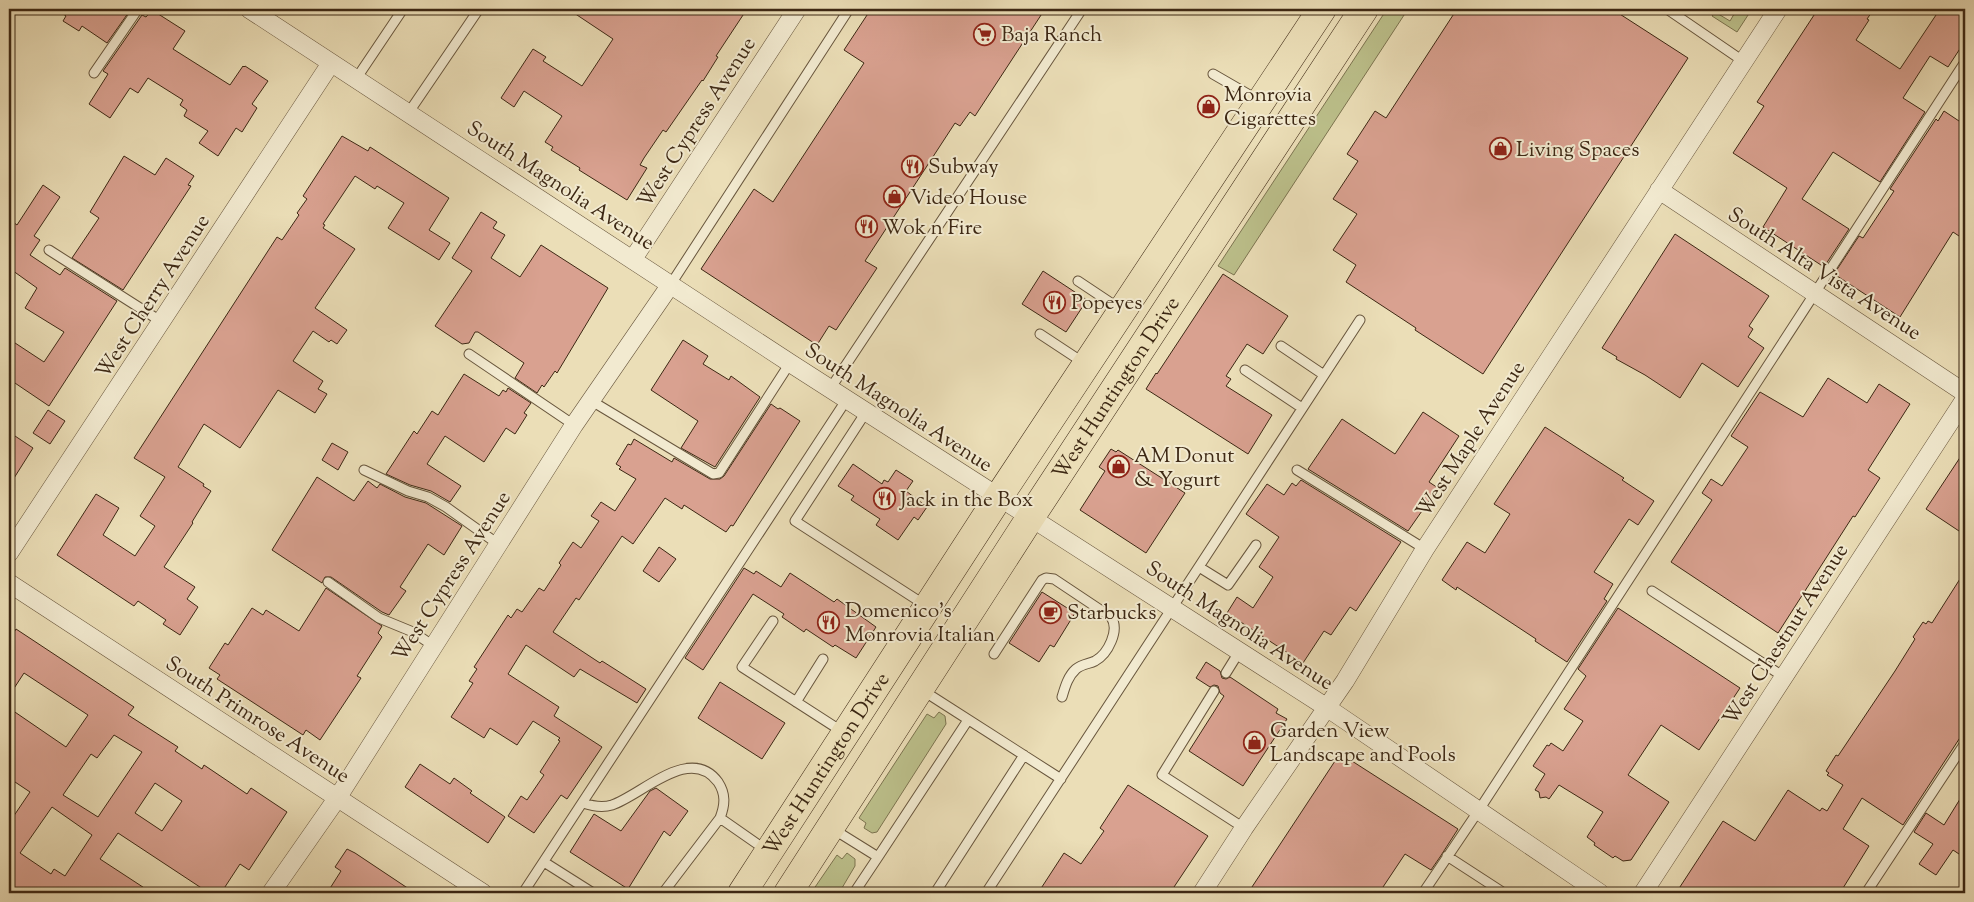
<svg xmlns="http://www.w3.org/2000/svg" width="1974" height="902" viewBox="0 0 1974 902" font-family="'Sorts Mill Goudy',serif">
  <rect width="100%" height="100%" fill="#ebdeb7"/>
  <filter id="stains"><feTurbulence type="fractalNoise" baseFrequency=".004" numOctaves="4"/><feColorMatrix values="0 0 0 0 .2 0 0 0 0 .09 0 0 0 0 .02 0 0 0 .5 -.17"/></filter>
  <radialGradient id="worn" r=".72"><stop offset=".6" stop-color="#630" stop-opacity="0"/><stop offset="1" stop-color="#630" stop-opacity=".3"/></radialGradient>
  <path fill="#bcc08b" stroke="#7c7450" d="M1387,9H1408L1234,275L1218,266Z
    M1737,9H1752L1737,32L1712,16L1715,12L1730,21Z
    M939,712L945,716L946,724L877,832L872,833L864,828L866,823L859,818L927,714L934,718Z
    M847,853L855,859V866L839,893H811L837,855L842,859Z"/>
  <path fill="#d9a190" stroke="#3d2814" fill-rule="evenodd" d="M56,9H131L107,43L82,26L79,31L63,21L66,16Z
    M568,9H747L716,56L718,57L703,81L702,80L666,132L663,130L644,158L640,165L647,168L627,200L579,170L580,168L551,150L553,147L545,142L562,116L524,91L514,107L501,98L533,49L546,57L543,61L582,86L613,39Z
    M871,9H1045L975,116L970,112L960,126L955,123L865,261L877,268L836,330L829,326L817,345L701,269L754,189L773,202L864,63L844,50Z
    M1457,9H1612L1688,58L1483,374L1415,330L1416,328L1346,282L1356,265L1333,250L1357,214L1333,199L1358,161L1347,154L1375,111L1386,118Z
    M1818,9H1874L1867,19L1869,20L1856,40L1900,69L1940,9H1965V41L1948,67L1930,56L1903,98L1925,112L1880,182L1833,152L1802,199L1849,229L1824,267L1763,227L1787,188L1733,153L1764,106L1757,102Z
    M152,10L185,31L173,49L230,85L243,66L244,67L245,66L268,81L252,104L257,108L242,132L236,128L218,156L199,143L208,131L184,116L187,110L180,105L183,100L148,78L138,93L130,88L110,118L89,104L108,74L103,71L142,15L146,17Z
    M1944,111L1965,125V240L1953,232L1900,317L1834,274L1859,236L1863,238L1894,191L1890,189L1936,119L1938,121Z
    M342,136L368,151L370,147L449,198L429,230L450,243L439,260L388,228L404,203L377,186L375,189L355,176L323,224L325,225L323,228L355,249L315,308L347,330L337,344L331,340L329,342L313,331L293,361L323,381L318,389L327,394L315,413L278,390L240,448L204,424L178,467L204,484L203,486L211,491L192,522L193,523L164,567L195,587L187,599L198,607L180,635L163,624L166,620L138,601L134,606L57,555L96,494L119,508L103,535L135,556L155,526L140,516L165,477L134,458L277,237L282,240L299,215L297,213L307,199L303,196Z
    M124,156L155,175L166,158L194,176L188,185L191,186L123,290L72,258L99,218L90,212Z
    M43,185L60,197L34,236L40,240L30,255L60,275L65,268L117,301L49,406L9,379V339L44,362L64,332L25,308L37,288L9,268V219L17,225Z
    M481,212L497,222L493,228L505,235L491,258L520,277L541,245L608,288L557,373L555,371L544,387L542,385L537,393L515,378L524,363L478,332H475L469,343L462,344L435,326L472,271L452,258Z
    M1675,234L1769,296L1749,326L1753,329L1748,337L1764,348L1738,387L1702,363L1680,398L1645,375L1616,359L1617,357L1602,348Z
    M1043,271L1087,300L1066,332L1022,304Z
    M1223,274L1288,316L1263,354L1247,344L1226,376L1231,379L1226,386L1272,415L1248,454L1146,389L1156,373L1157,374Z
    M683,340L708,356L703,364L729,380L731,376L760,397L715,467L681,448L698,421L651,390Z
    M464,374L499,396L503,390L506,392L508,388L531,403L524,413L527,415L515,434L506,428L484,462L445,436L427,464L461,486L450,502L431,491L410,485L386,474L414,431L417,434L432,411L438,415Z
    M1828,378L1867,403L1879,384L1910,404L1868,470L1880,478L1855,517L1853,516L1778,633L1671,562L1712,500L1702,493L1711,479L1722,486L1748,447L1731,436L1760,392L1803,417Z
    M771,404L778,409L780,408L800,421L733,526L731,525L726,532L684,505L682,509L665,498L633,544L622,536L579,600L576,598L553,632L600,663L602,661L646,689L637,703L580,669L574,677L526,645L508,674L559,707L554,716L602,747L567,799L561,795L534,833L508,816L521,796L527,800L544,775L540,772L560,741L558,740L560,738L533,721L517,745L490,728L484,738L451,717L473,683L469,681L477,669L474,667L508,615L511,618L517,609L522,612L539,588L544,591L561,565L559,563L573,542L581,548L599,521L591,516L601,502L615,511L636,479L619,469L621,467L616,464L628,444L631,445L634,439L672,462L674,458L710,479H720L724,476Z
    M48,410L65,421L50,444L33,433Z
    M1423,412L1459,436L1429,482L1438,488L1408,531L1308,469L1342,419L1395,454Z
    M1545,427L1624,478L1622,480L1654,501L1638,525L1629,519L1594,572L1613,584L1604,599L1607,601L1567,662L1535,641L1536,639L1457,587L1456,590L1442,580L1467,542L1485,553L1510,514L1494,504Z
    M9,432L33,448L9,486Z
    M332,443L348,452L338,470L322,460Z
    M1111,449L1116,452L1118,450L1185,493L1146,553L1080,510L1105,471L1099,467Z
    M1965,450V535L1926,509Z
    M853,464L882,484L884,480L888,482L896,470L913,481L906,491L927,507L918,520L914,517L898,540L876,525L880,519L851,500L854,496L838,486Z
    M317,477L354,501L368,481L377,488L380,484L405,497L426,503L462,526L444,555L428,544L400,587L406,591L389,615L382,612L331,577H325L322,583L272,550Z
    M1301,480L1401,542L1356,611L1350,607L1331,635L1324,631L1303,663L1227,613L1237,597L1253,608L1273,577L1259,567L1279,537L1246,514L1267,484L1284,495L1292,483L1296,486Z
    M659,547L676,559L659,582L643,571Z
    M744,568L754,574L756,571L781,587L790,573L834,602L837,599L876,627L856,658L835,645L833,647L806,629L804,632L782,617L784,614L753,594L703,670L685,658Z
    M1965,571V730L1903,825L1862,798L1843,829L1869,846L1840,893H1676L1723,821L1755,841L1788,790L1820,811L1822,808L1827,811L1843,785L1827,775L1829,773L1826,771L1836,755L1838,756L1895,671L1915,639L1913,637L1923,622L1926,624L1928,621L1932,623Z
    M326,588L382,626L378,633L382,637L357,676L361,678L320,740L306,730L303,735L217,679L220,675L209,668L225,643L228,645L252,608L263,615L266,610L299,631Z
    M1042,592L1075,613L1054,647L1050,645L1039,662L1009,643Z
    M1618,608L1740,688L1699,750L1661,725L1628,775L1669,802L1631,860L1623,861L1615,856L1613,858L1594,845L1595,843L1587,837L1603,812L1559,785L1549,799L1546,797L1540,798L1539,792L1535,790L1545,774L1533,766L1547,745L1549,746L1551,743L1563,751L1583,721L1564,709L1586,676L1578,669Z
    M16,629L134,707L128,715L178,747L175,751L202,769L204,765L247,794L251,788L287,812L249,870L240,864L221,893H209L118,833L100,859L152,893H9V823L30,792L9,778V708L66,747L88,715L24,673L9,696V641ZM114,735L142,752L98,817L63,795L91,754L97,758ZM155,783L182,801L162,831L135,813ZM52,807L92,835L65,876L54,869L51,874L20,853Z
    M1206,662L1220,671L1222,678L1226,679L1230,677L1278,709L1276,713L1287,719L1243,786L1189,751L1224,696L1220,693L1218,686L1214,685L1210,687L1196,678Z
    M720,682L785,723L762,759L698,718Z
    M1341,754L1458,829L1440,857L1431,870L1405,854L1379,893H1248L1337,758L1338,759Z
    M420,764L450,784L454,778L472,791L470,793L505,817L488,843L405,787Z
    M1128,785L1208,836L1170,893H1038L1064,853L1081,864L1104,831L1100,828Z
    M656,788L688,811L670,836L664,831L628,889L570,852L594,814L621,831L650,791Z
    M1965,791V858L1953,850L1936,875L1919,864L1933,844L1914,832L1926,813L1944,825Z
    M347,849L355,853L415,893H327L341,871L335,867Z"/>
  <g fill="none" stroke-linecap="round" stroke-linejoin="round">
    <defs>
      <path id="service" d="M1667,9L1743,61
        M94,73L138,9
        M1213,74L1258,100
        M356,79L403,9
        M409,112L479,9
        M49,250L162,322
        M1078,281L1120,309
        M671,284L849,9
        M1040,334L1084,363
        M1281,346L1324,375
        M469,354L574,425
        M1245,370L1302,408
        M830,389L1082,9
        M590,400L713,474L719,473L790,363
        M866,412L795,521L925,605
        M364,470L408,491L428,497L446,507L498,544
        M1297,470L1425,549
        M1199,567L1228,585L1256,545
        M328,582L379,618L413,632L432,645
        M1652,591L1784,677
        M773,621L742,667L843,732
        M994,654L1042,580L1046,578L1054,579L1111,617C1120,630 1108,654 1095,661C1089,664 1082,664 1076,669C1068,676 1065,687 1062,697
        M1226,673L1239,652
        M922,690L1061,779
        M1214,691L1162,775L1244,828
        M796,702L823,659
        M583,803C592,806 602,808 612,805C642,795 690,744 718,782C726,794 725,805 720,818L663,893
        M720,818L766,850
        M833,829L878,857L854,893
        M1447,856L1504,893
        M878,857L968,720
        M544,862L593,893
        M523,893L847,399
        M935,893L1024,755
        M986,893L1360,320
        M1423,893L1479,810L1965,62
        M1866,893L1965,743"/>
      <path id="minor" d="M249,9L790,363L1326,707L1600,893
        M1659,190L1965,393
        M633,259L797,9
        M9,553L331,63
        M9,583L483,893
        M271,893L338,797L574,425L671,284
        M1202,893L1244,828L1345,681L1425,549L1778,9
        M1643,893L1965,399"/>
      <g id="primary">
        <path id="s1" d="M742,893L998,498L1322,9"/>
        <path id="s2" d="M788,893L1030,518L1364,9"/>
      </g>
    </defs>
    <use href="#service" stroke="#68563d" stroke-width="11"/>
    <use href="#minor" stroke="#68563d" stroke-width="19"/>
    <use href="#primary" stroke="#3d2814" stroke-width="29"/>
    <use href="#service" stroke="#f2ead0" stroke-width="9"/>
    <use href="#minor" stroke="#f2ead0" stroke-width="18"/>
    <use href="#primary" stroke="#ebdeb7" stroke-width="28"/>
  </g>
  <defs>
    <symbol id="supermarket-ring" viewBox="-11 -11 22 22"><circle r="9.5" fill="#f2ead0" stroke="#8f2418" stroke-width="1.5"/><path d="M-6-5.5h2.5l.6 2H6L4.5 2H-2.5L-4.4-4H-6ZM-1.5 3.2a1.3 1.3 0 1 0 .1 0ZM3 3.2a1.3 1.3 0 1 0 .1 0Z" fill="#8f2418"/></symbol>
    <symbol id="shop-ring" viewBox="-11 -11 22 22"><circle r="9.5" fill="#f2ead0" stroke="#8f2418" stroke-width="1.5"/><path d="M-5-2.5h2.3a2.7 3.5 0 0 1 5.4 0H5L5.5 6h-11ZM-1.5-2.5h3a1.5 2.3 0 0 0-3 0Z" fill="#8f2418"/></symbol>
    <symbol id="restaurant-ring" viewBox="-11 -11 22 22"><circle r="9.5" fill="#f2ead0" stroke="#8f2418" stroke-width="1.5"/><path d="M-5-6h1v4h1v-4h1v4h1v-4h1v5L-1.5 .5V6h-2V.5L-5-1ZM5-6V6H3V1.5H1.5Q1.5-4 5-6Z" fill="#8f2418"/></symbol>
    <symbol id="cafe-ring" viewBox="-11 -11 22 22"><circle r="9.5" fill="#f2ead0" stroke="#8f2418" stroke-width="1.5"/><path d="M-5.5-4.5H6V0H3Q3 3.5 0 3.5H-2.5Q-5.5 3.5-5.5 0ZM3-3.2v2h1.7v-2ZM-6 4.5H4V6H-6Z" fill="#8f2418"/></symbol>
  </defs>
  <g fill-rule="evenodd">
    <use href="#supermarket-ring" x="972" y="22" width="25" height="25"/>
    <use href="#shop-ring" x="1196" y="94" width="25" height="25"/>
    <use href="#shop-ring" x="1488" y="136" width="25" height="25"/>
    <use href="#restaurant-ring" x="900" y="154" width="25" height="25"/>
    <use href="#shop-ring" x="882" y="184" width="25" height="25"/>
    <use href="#restaurant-ring" x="854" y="214" width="25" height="25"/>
    <use href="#restaurant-ring" x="1042" y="290" width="25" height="25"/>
    <use href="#shop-ring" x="1106" y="454" width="25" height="25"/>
    <use href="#restaurant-ring" x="872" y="486" width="25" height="25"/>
    <use href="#cafe-ring" x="1038" y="600" width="25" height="25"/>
    <use href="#restaurant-ring" x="816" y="610" width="25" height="25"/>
    <use href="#shop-ring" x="1242" y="730" width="25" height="25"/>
  </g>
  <g text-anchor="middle" stroke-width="4" stroke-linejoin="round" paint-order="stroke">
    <g font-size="21" fill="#3d2814" stroke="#f2ead0" text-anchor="start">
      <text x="1001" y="41">Baja Ranch</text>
      <text x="1224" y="101">Monrovia<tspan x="1224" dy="24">Cigarettes</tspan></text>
      <text x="1516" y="156">Living Spaces</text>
      <text x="928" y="173">Subway</text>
      <text x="910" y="204">Video House</text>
      <text x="882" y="234">Wok n Fire</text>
      <text x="1071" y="309">Popeyes</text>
      <text x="1134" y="462">AM Donut<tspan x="1134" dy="24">&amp; Yogurt</tspan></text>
      <text x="900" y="506">Jack in the Box</text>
      <text x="845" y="617">Domenico's<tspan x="845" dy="24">Monrovia Italian</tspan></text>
      <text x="1067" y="619">Starbucks</text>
      <text x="1270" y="737">Garden View<tspan x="1270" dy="24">Landscape and Pools</tspan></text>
    </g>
    <g font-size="21" fill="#3d2814" stroke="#f2ead0">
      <text transform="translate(696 122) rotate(-57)" y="7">West Cypress Avenue</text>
      <text transform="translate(561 185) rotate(33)" y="7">South Magnolia Avenue</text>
      <text transform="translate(1825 273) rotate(33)" y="7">South Alta Vista Avenue</text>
      <text transform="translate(152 296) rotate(-57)" y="7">West Cherry Avenue</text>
      <text dy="7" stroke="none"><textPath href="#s2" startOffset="602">West Huntington Drive</textPath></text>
      <text transform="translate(899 407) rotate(33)" y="7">South Magnolia Avenue</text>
      <text transform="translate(1470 439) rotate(-57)" y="7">West Maple Avenue</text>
      <text transform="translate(451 576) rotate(-57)" y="7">West Cypress Avenue</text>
      <text transform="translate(1240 625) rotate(33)" y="7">South Magnolia Avenue</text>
      <text transform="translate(1785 634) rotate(-57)" y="7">West Chestnut Avenue</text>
      <text transform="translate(258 719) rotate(33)" y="7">South Primrose Avenue</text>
      <text dy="7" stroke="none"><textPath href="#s1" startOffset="154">West Huntington Drive</textPath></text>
    </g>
  </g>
  <rect width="1974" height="902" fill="none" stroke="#ebdeb7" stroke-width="30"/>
  <rect x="10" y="10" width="1954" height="882" fill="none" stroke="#3d2814" stroke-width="2.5"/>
  <rect x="15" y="15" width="1944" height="872" fill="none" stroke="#3d2814"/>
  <rect width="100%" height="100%" filter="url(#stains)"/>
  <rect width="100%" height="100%" fill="url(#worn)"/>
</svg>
